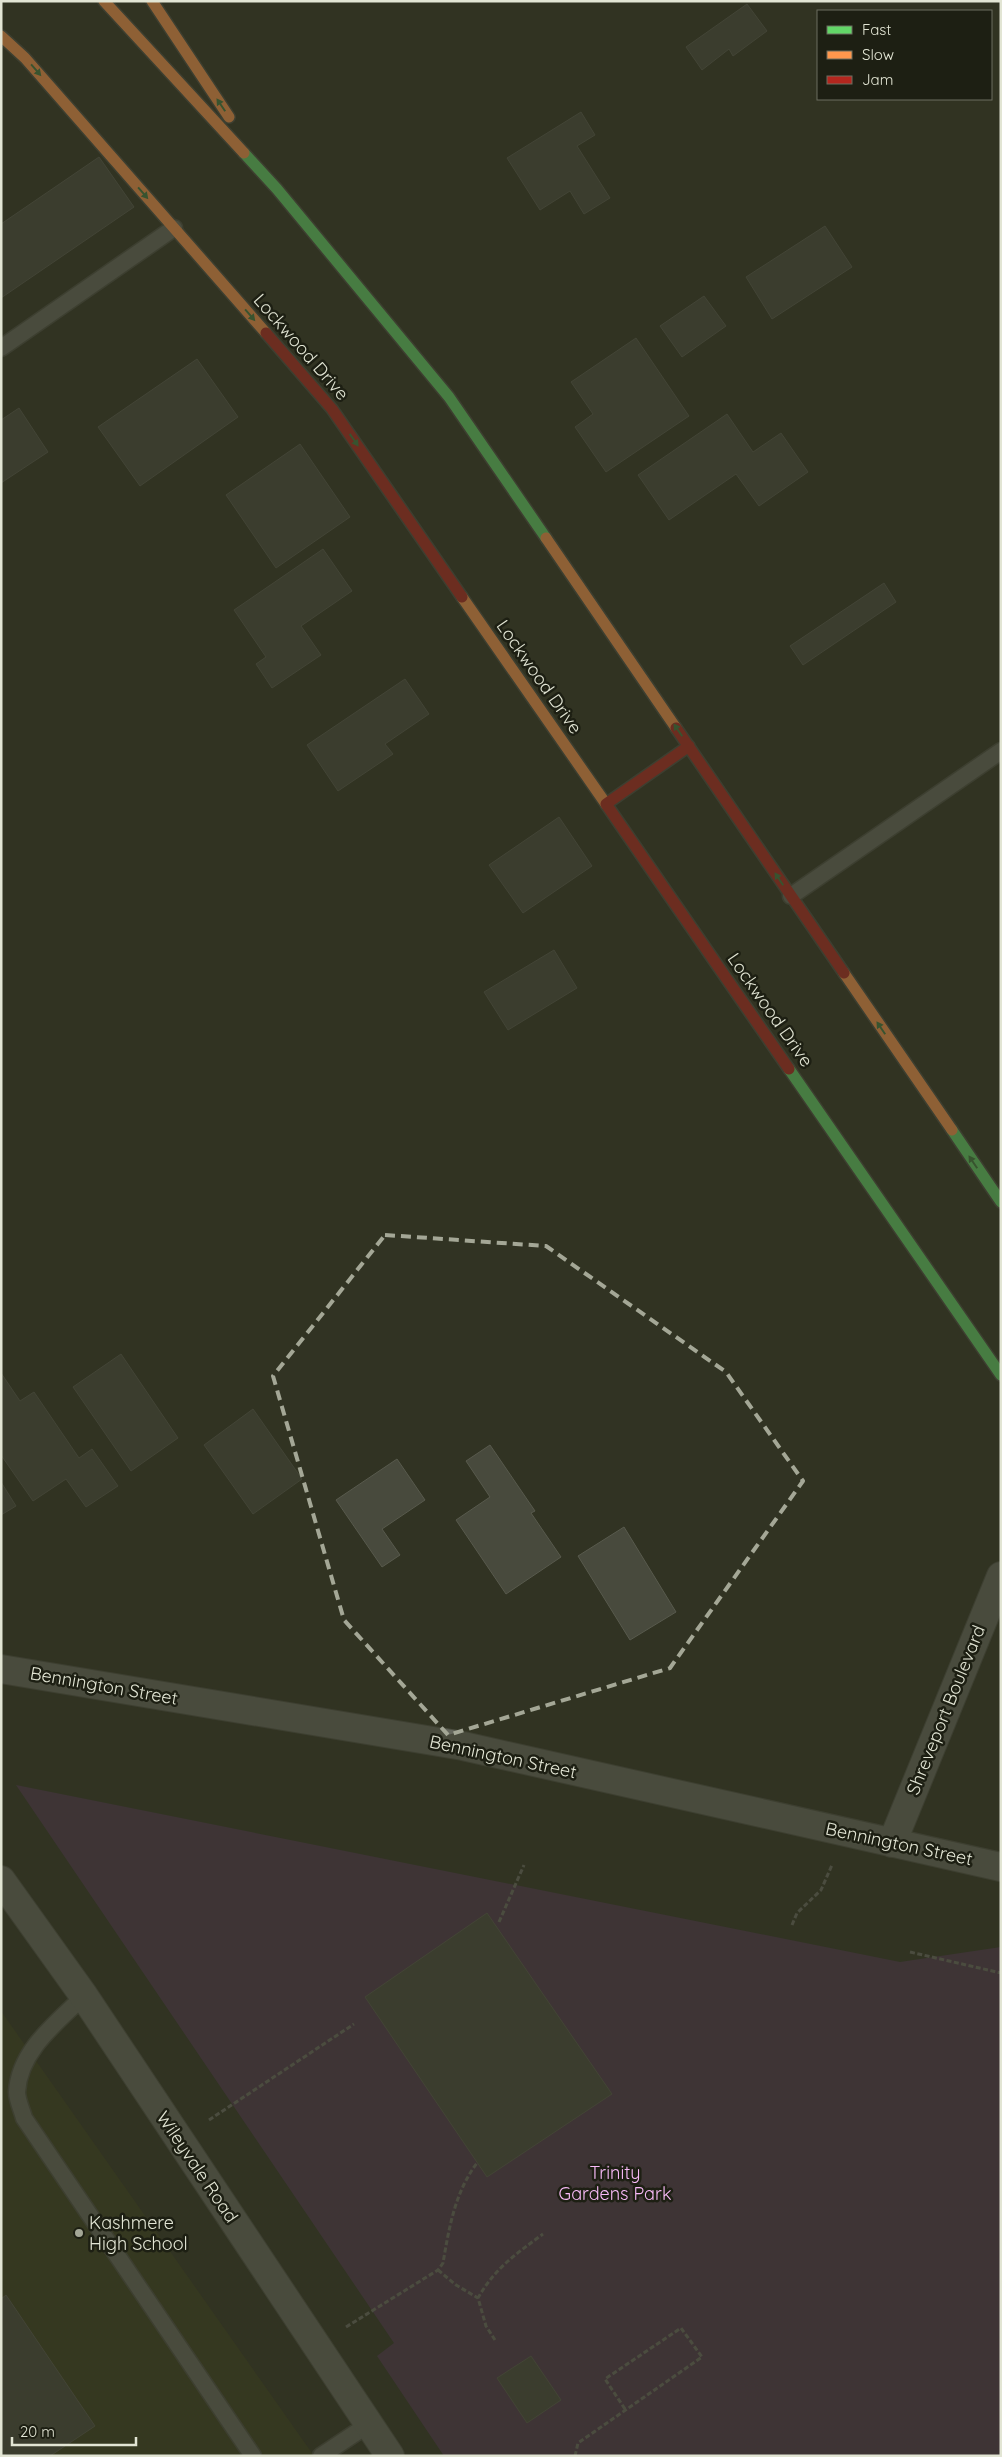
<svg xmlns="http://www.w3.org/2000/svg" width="1002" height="2457" viewBox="0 0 1002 2457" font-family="Quicksand,sans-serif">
  <rect width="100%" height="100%" fill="#313323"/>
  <path fill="#3b3e1d" d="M1,2011L314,2456H1Z"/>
  <path fill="#4e364c" d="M16,1785L900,1962L1001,1947V2456H444L377,2356L394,2343Z"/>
  <path fill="#484a3d" stroke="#585a4d" d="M747,4L767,31L733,56L729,49L702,70L686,47Z
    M581,112L595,135L577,146L610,198L584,214L570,191L540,210L507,158Z
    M99,157L134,207L1,298V224Z
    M825,226L852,267L772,319L746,277Z
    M704,296L726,326L682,357L660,326Z
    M636,338L689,416L606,472L575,427L593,414L571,382Z
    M197,359L238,417L140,486L98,427Z
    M19,408L48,452L1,483V420Z
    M727,414L753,452L781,433L808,472L759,506L736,474L669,520L638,475Z
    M300,444L350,517L276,568L226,495Z
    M323,549L352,591L301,626L321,655L272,688L256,664L266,657L234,610Z
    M884,583L896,602L803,665L790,646Z
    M405,679L429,714L385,744L393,754L338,791L307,745Z
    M559,817L592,866L523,913L489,865Z
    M554,950L577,988L508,1030L484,992Z
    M121,1354L178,1438L131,1471L73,1387Z
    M1,1373L20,1401L34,1392L79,1458L92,1449L118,1486L86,1507L66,1479L33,1501L1,1455Z
    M253,1409L302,1479L253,1514L204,1445Z
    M490,1445L535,1511L531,1513L561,1557L506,1594L456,1520L490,1497L466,1461Z
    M397,1459L425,1500L382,1529L400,1555L382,1567L336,1500Z
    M1,1482L16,1506L1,1515Z
    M624,1527L676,1612L630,1640L578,1556Z
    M487,1913L612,2094L487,2177L365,1997Z
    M6,2295L95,2426L50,2456H1V2299Z
    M531,2356L561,2400L527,2423L497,2378Z"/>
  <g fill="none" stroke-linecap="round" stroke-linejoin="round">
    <defs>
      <path id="lane" d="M1,348L174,228
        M791,896L1001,751
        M84,1996C57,2022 19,2051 17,2092C17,2100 22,2110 24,2118L253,2456
        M321,2456L369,2424"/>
      <path id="street" d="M1,1669L463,1746L1001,1867
        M892,1843L1001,1576
        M1,1880L84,1996L390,2456"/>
      <path id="fast" d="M244,153L277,189L449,397L546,538
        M789,1069L1001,1375
        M952,1130L1001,1202"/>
      <path id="slow" d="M104,1L244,153
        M152,1L229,117
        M1,36L25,58L266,333
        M546,538L676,728
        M462,597L606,804
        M844,973L952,1130"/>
      <path id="jam" d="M266,333L332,409L462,597
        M676,728L844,973
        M606,804L789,1069
        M606,804L689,746"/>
    </defs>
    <use href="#lane" stroke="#4c4e41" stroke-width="19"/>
    <use href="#street" stroke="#4c4e41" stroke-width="30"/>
    <use href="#fast" stroke="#4c4e41" stroke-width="14"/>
    <use href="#slow" stroke="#4c4e41" stroke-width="14"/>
    <use href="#jam" stroke="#4c4e41" stroke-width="14"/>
    <path stroke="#6a6c62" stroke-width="3" stroke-dasharray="5 2.5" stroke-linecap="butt" d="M499,1922L524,1865
      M792,1925L797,1913L821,1890L832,1865
      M910,1952L1001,1973
      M209,2120L354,2024
      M438,2270L456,2285L478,2298
      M346,2327L438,2270L443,2263C449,2228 455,2192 477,2163
      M495,2340L486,2326L478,2298C495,2268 516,2254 543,2234
      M575,2456L578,2443L702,2357L681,2328L605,2379L625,2409"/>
    <use href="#lane" stroke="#66685e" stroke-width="16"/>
    <use href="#street" stroke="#66685e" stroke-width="28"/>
    <use href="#fast" stroke="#63d668" stroke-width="11"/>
    <use href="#slow" stroke="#ff974d" stroke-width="11"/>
    <use href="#jam" stroke="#b3261e" stroke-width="11"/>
  </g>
  <defs><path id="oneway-solid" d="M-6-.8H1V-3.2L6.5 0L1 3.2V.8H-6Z" transform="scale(1.25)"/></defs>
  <g fill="#407a3e">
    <use href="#oneway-solid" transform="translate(36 70) rotate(49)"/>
    <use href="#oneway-solid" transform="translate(221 105) rotate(-124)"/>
    <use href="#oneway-solid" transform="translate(143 193) rotate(49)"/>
    <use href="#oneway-solid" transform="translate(250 315) rotate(49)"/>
    <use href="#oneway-solid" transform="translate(354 440) rotate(55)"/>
    <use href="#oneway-solid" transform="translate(678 730) rotate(-124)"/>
    <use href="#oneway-solid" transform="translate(779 879) rotate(-124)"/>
    <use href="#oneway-solid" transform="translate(881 1028) rotate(-124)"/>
    <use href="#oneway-solid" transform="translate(973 1162) rotate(-124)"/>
  </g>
  <path d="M0 0H1002V2457H0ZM385,1235L546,1246L726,1372L803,1481L670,1668L448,1735L344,1620L273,1376Z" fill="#313323" fill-opacity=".55" fill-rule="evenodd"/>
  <path fill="none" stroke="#a4a796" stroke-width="4" stroke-dasharray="10 6" stroke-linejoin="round" d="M385,1235L546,1246L726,1372L803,1481L670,1668L448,1735L344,1620L273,1376Z"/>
  <circle fill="#a4a796" stroke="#1d1f13" stroke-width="2" cx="79" cy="2233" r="5"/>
  <g text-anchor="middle" stroke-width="5" stroke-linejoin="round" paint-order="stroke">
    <g font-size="18" fill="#e2e5d4" stroke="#1d1f13">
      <text transform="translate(301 347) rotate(49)" y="6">Lockwood Drive</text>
      <text transform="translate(539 677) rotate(55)" y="6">Lockwood Drive</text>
      <text transform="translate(770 1010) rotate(55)" y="6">Lockwood Drive</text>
      <text transform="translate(104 1686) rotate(10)" y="6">Bennington Street</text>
      <text transform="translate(946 1710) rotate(-68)" y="6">Shreveport Boulevard</text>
      <text transform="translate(503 1757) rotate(12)" y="6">Bennington Street</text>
      <text transform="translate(899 1844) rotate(12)" y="6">Bennington Street</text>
      <text transform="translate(197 2167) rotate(56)" y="6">Wileyvale Road</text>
    </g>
    <g font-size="18" fill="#f9bbf9" stroke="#1d1f13">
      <text x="615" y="2179">Trinity<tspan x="615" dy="21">Gardens Park</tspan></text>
    </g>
    <g font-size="18" fill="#e2e5d4" stroke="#1d1f13" text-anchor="start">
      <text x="89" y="2229">Kashmere<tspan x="89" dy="21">High School</tspan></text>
    </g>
  </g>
  <rect width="1002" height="2457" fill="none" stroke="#e2e5d4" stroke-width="5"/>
  <rect x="817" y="10" width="175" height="90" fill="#1d1f13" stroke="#6c6e60"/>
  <rect x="827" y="26" width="25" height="8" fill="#63d668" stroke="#6c6e60"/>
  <text x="862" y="35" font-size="15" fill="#e2e5d4">Fast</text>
  <rect x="827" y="51" width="25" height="8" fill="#ff974d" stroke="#6c6e60"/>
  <text x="862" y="60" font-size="15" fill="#e2e5d4">Slow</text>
  <rect x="827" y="76" width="25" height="8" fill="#b3261e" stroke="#6c6e60"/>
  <text x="862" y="85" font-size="15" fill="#e2e5d4">Jam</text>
  <path d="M12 2437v8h124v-8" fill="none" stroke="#e2e5d4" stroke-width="2.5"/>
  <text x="20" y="2437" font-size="15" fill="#e2e5d4" stroke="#1d1f13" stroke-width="4" paint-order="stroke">20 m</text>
</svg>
